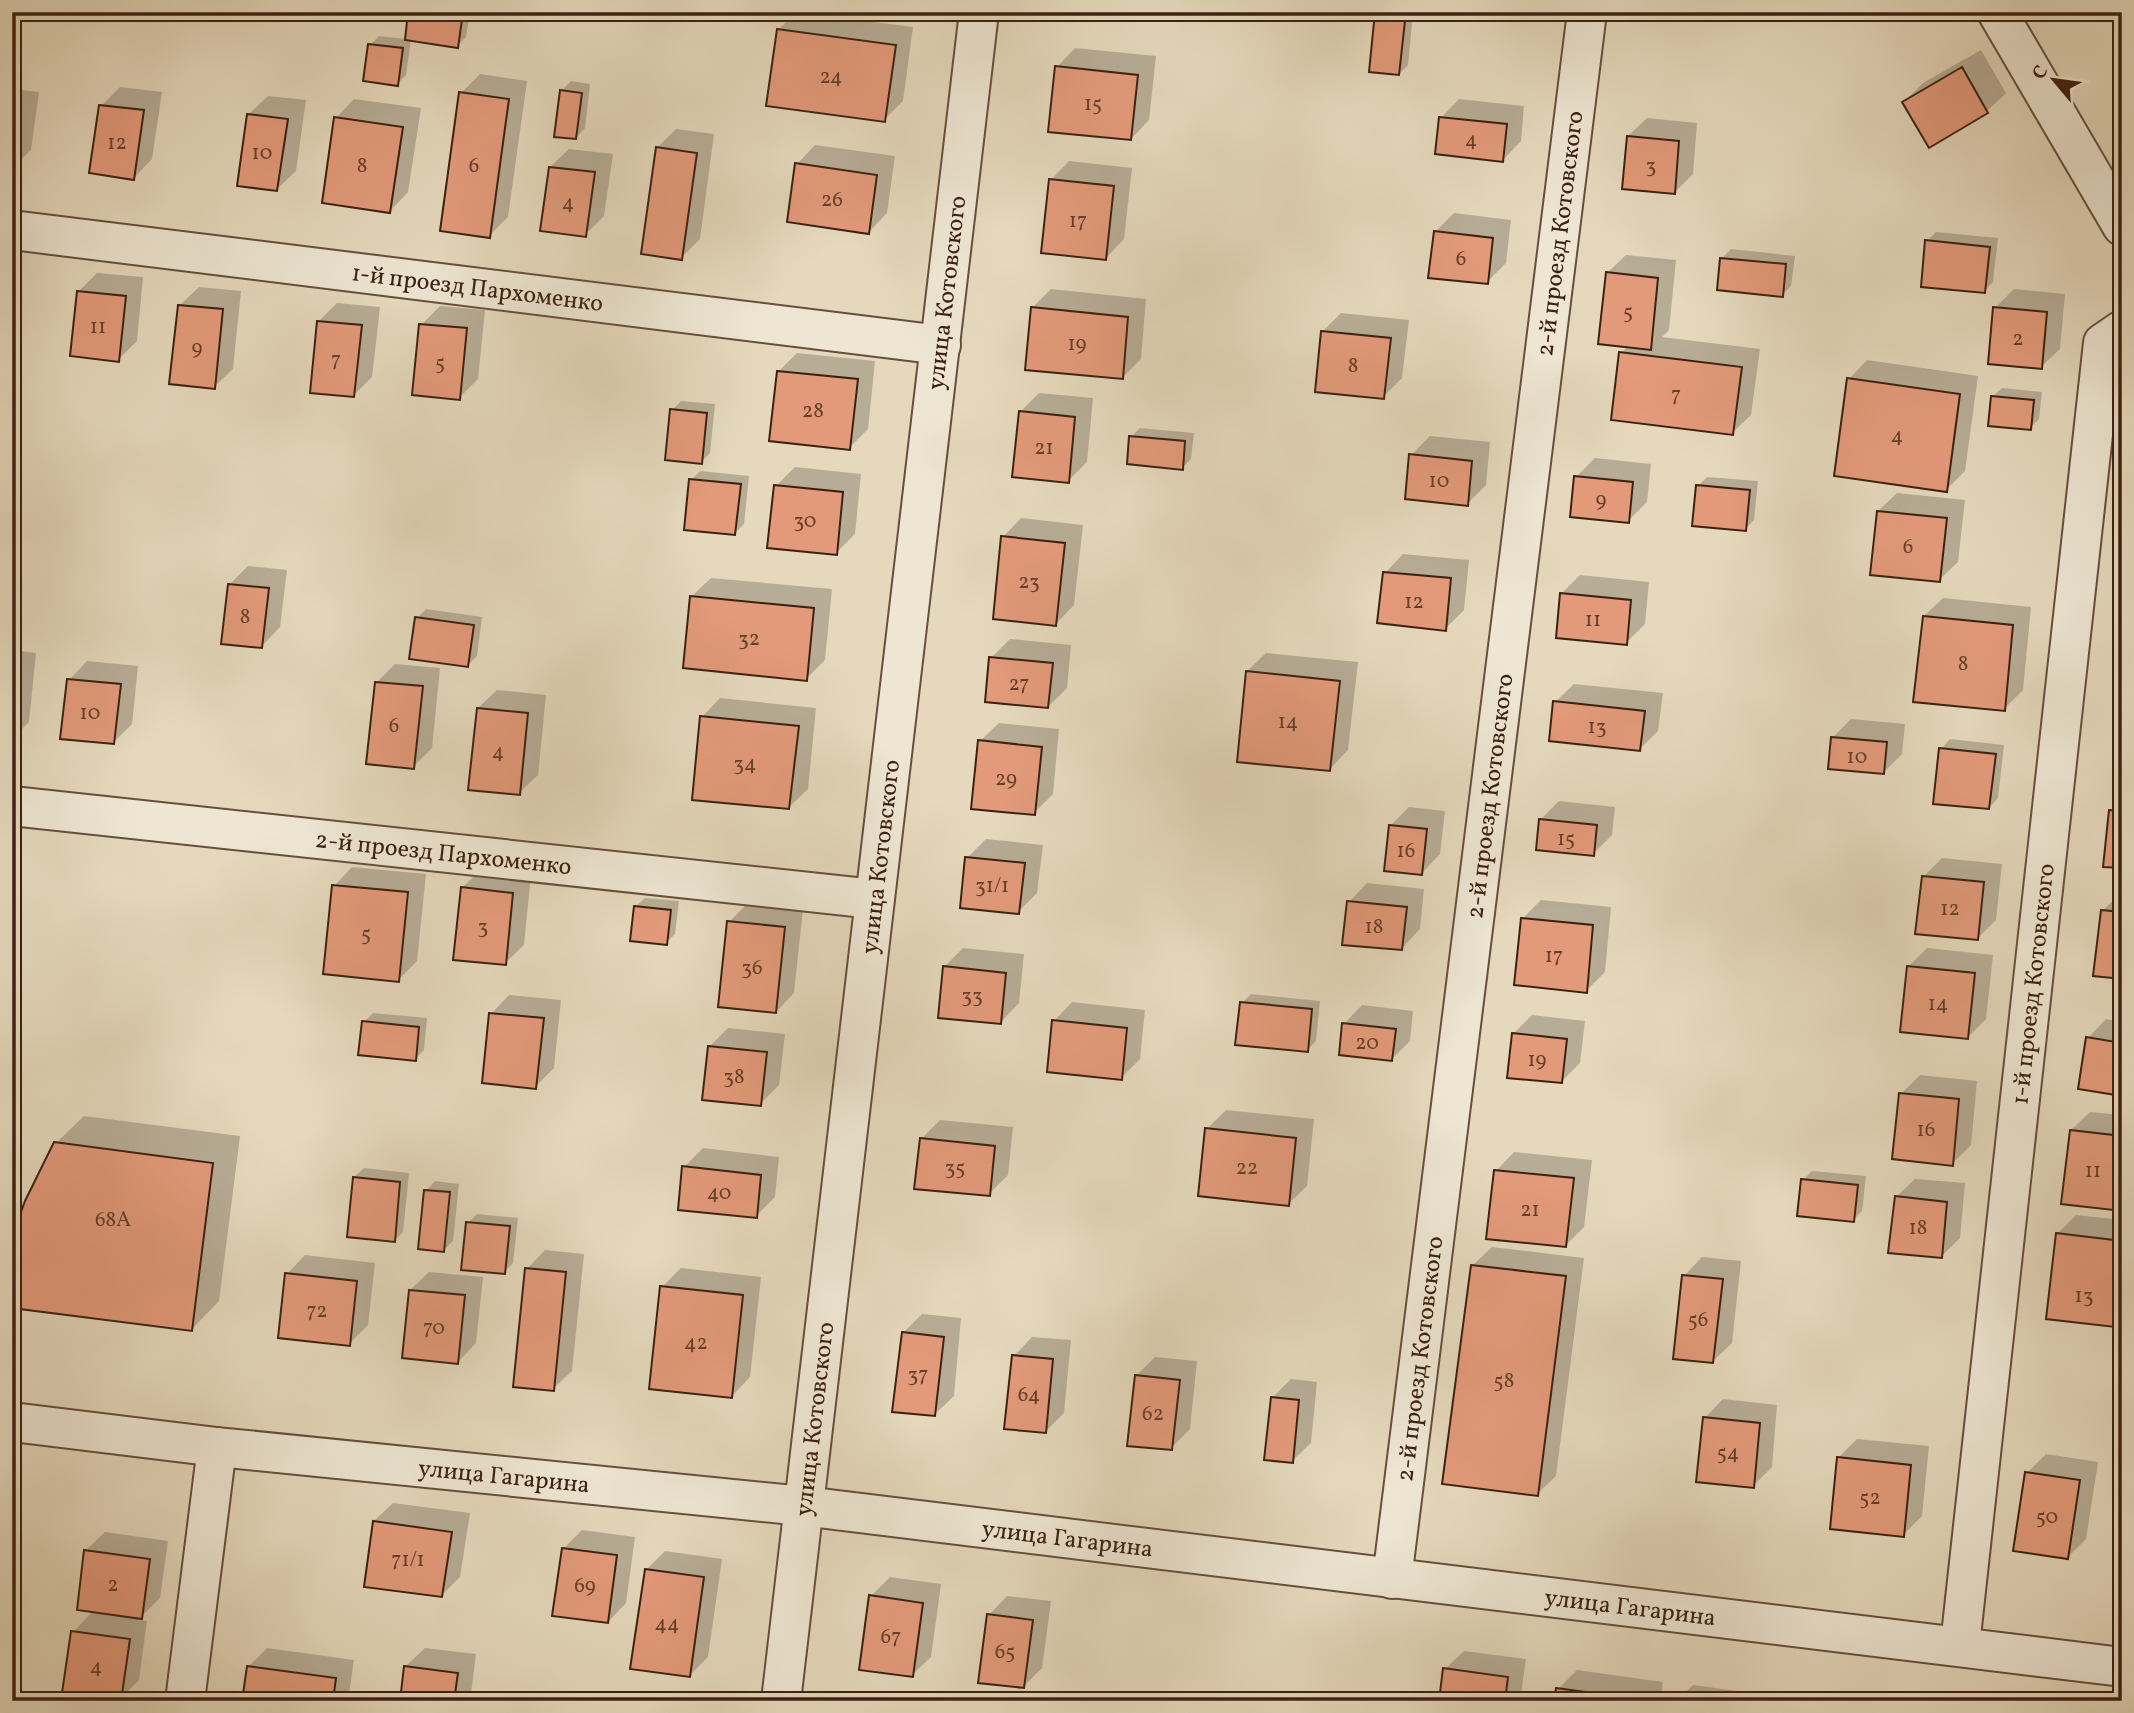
<svg xmlns="http://www.w3.org/2000/svg" width="2134" height="1713" viewBox="0 0 2134 1713" font-family="Vollkorn,serif">
  <rect width="100%" height="100%" fill="#e5d8bc"/>
  <filter id="stains"><feTurbulence type="fractalNoise" baseFrequency=".00286" numOctaves="4"/><feColorMatrix values="0 0 0 0 .2 0 0 0 0 .09 0 0 0 0 .02 0 0 0 .5 -.17"/></filter>
  <radialGradient id="worn" r=".72"><stop offset=".6" stop-color="#630" stop-opacity="0"/><stop offset="1" stop-color="#630" stop-opacity=".3"/></radialGradient>
  <path fill="#0003" d="M12,12H23L12,73Z
    M410,12H470L466,37L457,46L411,39L406,75L397,84L370,45L379,36L406,39Z
    M796,12L913,27L903,101L884,120L778,30Z
    M1377,12H1413L1408,65L1399,74Z
    M1075,48L1156,56L1149,120L1131,139L1057,67Z
    M1981,50L2006,93L1987,111L1904,102L1923,83Z
    M480,74L527,81L508,217L489,236L461,93Z
    M571,81L590,84L585,128L576,138L562,90Z
    M120,87L162,92L152,159L134,178L101,106Z
    M12,89L39,92L31,150L12,168Z
    M268,96L306,100L296,171L277,189L249,114Z
    M354,99L421,108L408,192L390,211L336,118Z
    M1459,99L1524,106L1521,141L1503,160L1441,118Z
    M1647,118L1697,123L1693,174L1674,193L1628,136Z
    M676,129L714,134L700,239L681,258L657,148Z
    M815,145L895,156L887,213L869,232L797,164Z
    M569,149L613,154L604,216L585,235L550,167Z
    M1069,161L1132,168L1124,239L1106,258L1051,180Z
    M1454,213L1511,220L1506,263L1487,282L1435,232Z
    M1936,232L1998,238L1993,282L1984,291L1927,241Z
    M1731,249L1795,256L1791,286L1782,295L1722,258Z
    M1626,255L1676,260L1669,330L1662,337L1760,349L1751,415L1732,433L1621,353L1628,346L1607,273Z
    M97,273L143,277L137,341L118,360L79,291Z
    M199,287L241,291L233,369L214,387L180,305Z
    M1051,289L1146,299L1141,359L1122,378L1033,307Z
    M2014,289L2065,294L2060,349L2041,367L1995,308Z
    M337,303L380,307L372,377L353,396L319,321Z
    M440,306L485,310L478,379L459,398L421,325Z
    M1341,313L1409,320L1402,378L1383,397L1322,332Z
    M797,353L875,361L868,429L849,448L778,372Z
    M12,359H17L12,404Z
    M1867,360L1978,376L1965,471L1946,490L1849,379Z
    M2002,388L2042,392L2039,419L2030,428L1992,397Z
    M1039,393L1093,398L1087,462L1068,481L1020,412Z
    M681,401L715,404L710,453L701,462L672,410Z
    M1140,428L1194,433L1191,459L1182,468L1131,437Z
    M1430,436L1490,442L1486,485L1467,504L1411,455Z
    M1595,458L1651,464L1647,502L1628,521L1576,477Z
    M795,467L861,474L855,534L836,553L776,486Z
    M700,471L749,476L744,524L735,533L691,480Z
    M1707,477L1758,481L1754,520L1745,529L1698,486Z
    M1897,493L1965,500L1958,562L1939,580L1878,511Z
    M1021,518L1083,525L1074,605L1056,624L1003,537Z
    M1403,554L1469,560L1464,610L1445,629L1385,573Z
    M248,566L287,570L280,627L262,646L230,584Z
    M1580,575L1649,582L1645,624L1626,643L1561,594Z
    M711,578L832,589L825,660L806,679L692,596Z
    M1943,598L2031,607L2023,690L2004,709L1924,616Z
    M426,609L482,617L477,656L468,665L417,618Z
    M1010,639L1071,645L1067,688L1048,707L991,658Z
    M12,650L36,653L29,722L12,739Z
    M1266,653L1358,662L1348,750L1330,769L1247,671Z
    M87,661L138,666L132,724L113,743L69,680Z
    M395,664L440,668L432,748L413,767L376,683Z
    M1574,684L1663,693L1658,731L1640,749L1555,702Z
    M497,690L546,695L538,775L519,793L478,708Z
    M720,698L816,708L808,789L789,807L702,717Z
    M1851,719L1905,724L1902,754L1883,773L1832,738Z
    M999,723L1059,729L1053,794L1034,813L980,741Z
    M1950,739L2004,745L1998,798L1989,808L1941,749Z
    M2122,799V867L2111,810Z
    M1559,801L1615,807L1612,835L1593,854L1541,819Z
    M1409,807L1445,811L1440,854L1422,873L1390,826Z
    M986,839L1043,845L1037,893L1018,912L967,858Z
    M1942,858L2002,864L1996,920L1977,939L1923,877Z
    M352,867L426,874L417,961L398,980L334,886Z
    M481,869L531,874L524,945L505,963L462,888Z
    M1367,883L1424,889L1420,929L1402,948L1349,902Z
    M2122,892V977L2102,911Z
    M645,898L679,901L675,934L666,943L635,907Z
    M1541,900L1611,907L1605,972L1586,991L1522,919Z
    M748,903L803,909L794,993L776,1012L729,922Z
    M963,948L1024,954L1019,1003L1001,1022L944,967Z
    M1927,948L1993,955L1986,1019L1968,1037L1908,967Z
    M1251,994L1320,1001L1316,1041L1307,1050L1242,1003Z
    M509,995L561,1000L554,1068L535,1087L491,1014Z
    M1072,1002L1145,1010L1140,1059L1121,1078L1054,1021Z
    M1362,1005L1413,1011L1410,1041L1391,1060L1344,1024Z
    M373,1013L427,1018L424,1050L415,1059L364,1022Z
    M1532,1015L1585,1021L1580,1063L1562,1081L1513,1034Z
    M2106,1019L2122,1022V1094L2088,1038Z
    M728,1028L785,1034L779,1085L760,1104L709,1047Z
    M1920,1075L1977,1081L1971,1145L1952,1164L1901,1094Z
    M1226,1110L1314,1119L1307,1186L1288,1204L1207,1129Z
    M2090,1112L2122,1115V1209L2071,1130Z
    M84,1116L240,1136L219,1301L192,1329L56,1143Z
    M940,1120L1013,1127L1008,1175L989,1194L921,1139Z
    M703,1148L779,1157L775,1197L756,1216L684,1167Z
    M1514,1152L1592,1160L1584,1227L1566,1245L1496,1171Z
    M364,1168L409,1173L403,1232L394,1241L354,1177Z
    M1812,1171L1866,1176L1862,1211L1853,1220L1803,1180Z
    M1915,1179L1965,1183L1960,1238L1941,1257L1896,1197Z
    M435,1181L459,1184L453,1241L444,1250L426,1191Z
    M477,1214L518,1218L513,1263L504,1272L468,1223Z
    M2076,1215L2122,1220V1318L2114,1325L2058,1233Z
    M1492,1247L1584,1258L1556,1476L1537,1494L1473,1265Z
    M545,1250L584,1254L572,1371L553,1389L527,1269Z
    M305,1255L375,1263L368,1325L349,1344L287,1274Z
    M1702,1257L1741,1261L1732,1343L1713,1361L1684,1276Z
    M681,1268L761,1277L750,1377L732,1396L662,1287Z
    M429,1272L483,1277L476,1343L458,1362L410,1290Z
    M922,1314L961,1318L954,1396L935,1414L903,1333Z
    M1032,1337L1071,1340L1064,1413L1045,1432L1014,1356Z
    M1155,1357L1197,1361L1190,1429L1171,1448L1136,1376Z
    M1291,1379L1317,1382L1311,1443L1292,1461L1272,1398Z
    M1723,1399L1777,1405L1772,1467L1753,1486L1705,1418Z
    M1857,1439L1929,1446L1922,1516L1903,1535L1838,1458Z
    M2046,1454L2098,1462L2086,1539L2067,1558L2027,1473Z
    M393,1503L470,1513L460,1577L442,1595L374,1521Z
    M582,1530L635,1537L626,1603L608,1622L563,1549Z
    M105,1532L168,1541L160,1598L138,1620L147,1621L139,1680L120,1699L73,1632L94,1610L86,1550Z
    M665,1551L722,1559L708,1657L689,1676L646,1570Z
    M890,1577L941,1584L931,1657L912,1675L871,1596Z
    M1007,1596L1051,1601L1042,1668L1023,1687L989,1615Z
    M267,1648L354,1660L348,1701H244L248,1667Z
    M425,1648L476,1654L470,1701H401L406,1666Z
    M1464,1651L1526,1659L1520,1701H1440L1445,1669Z
    M1577,1670L1663,1682L1660,1701H1556L1558,1689Z
    M1693,1685L1737,1691L1736,1701H1677Z"/>
  <path fill="#e39a7a" stroke="#3c2111" stroke-width="2" d="M408,12H463L458,48L405,40Z
    M1375,12H1406L1399,75L1369,72Z
    M777,29L896,45L885,122L766,106Z
    M368,44L403,48L398,86L363,81Z
    M1055,66L1138,75L1131,140L1048,132Z
    M1962,67L1988,113L1929,148L1902,102Z
    M560,90L582,93L576,139L554,137Z
    M459,92L509,99L490,238L440,231Z
    M99,105L144,110L134,180L89,173Z
    M12,109L21,110L12,171Z
    M247,114L288,119L277,191L237,186Z
    M334,117L403,127L390,213L322,203Z
    M1439,117L1507,124L1503,162L1435,154Z
    M1627,136L1679,141L1675,194L1622,189Z
    M656,147L697,153L682,260L641,254Z
    M795,163L877,175L869,234L787,222Z
    M549,167L595,172L586,237L540,231Z
    M1049,179L1114,186L1106,260L1041,253Z
    M1434,231L1493,238L1488,284L1428,278Z
    M1925,240L1990,247L1985,293L1921,287Z
    M1720,258L1786,264L1783,297L1717,290Z
    M1606,272L1658,278L1651,350L1598,344Z
    M77,291L126,296L119,362L70,356Z
    M178,305L223,309L215,389L169,384Z
    M1031,307L1128,317L1123,379L1025,370Z
    M1993,307L2047,312L2042,369L1988,364Z
    M317,321L362,325L354,397L310,393Z
    M419,324L467,328L460,400L412,395Z
    M1321,331L1391,338L1384,399L1315,392Z
    M1619,352L1742,367L1733,435L1611,420Z
    M777,371L858,379L850,450L769,441Z
    M1847,378L1960,394L1947,492L1834,476Z
    M1991,396L2034,400L2031,430L1988,426Z
    M670,409L707,413L702,464L665,460Z
    M1019,411L1075,417L1069,483L1012,477Z
    M1129,436L1185,441L1183,470L1127,464Z
    M1409,454L1472,461L1468,506L1405,499Z
    M1574,476L1633,482L1629,523L1570,517Z
    M689,479L741,484L735,535L684,530Z
    M774,485L843,492L837,555L767,548Z
    M1696,485L1750,490L1746,531L1692,526Z
    M1877,511L1947,518L1940,582L1870,575Z
    M1001,536L1065,543L1056,626L993,619Z
    M1383,572L1451,578L1446,631L1377,623Z
    M228,584L269,588L262,648L221,644Z
    M1560,593L1631,600L1627,645L1556,638Z
    M690,596L814,608L807,681L683,668Z
    M1923,616L2013,625L2005,711L1913,702Z
    M415,617L474,625L468,667L409,659Z
    M989,657L1053,663L1048,708L985,702Z
    M12,670L19,671L12,730Z
    M1246,671L1340,681L1330,771L1237,762Z
    M67,679L121,684L114,744L60,739Z
    M375,682L423,686L414,769L366,764Z
    M1553,701L1645,711L1640,751L1549,741Z
    M477,708L528,713L520,795L468,790Z
    M700,716L799,726L789,809L692,800Z
    M1831,737L1887,742L1884,774L1828,769Z
    M978,740L1042,747L1035,815L971,809Z
    M1939,748L1996,754L1989,809L1933,804Z
    M2109,810L2122,811V868L2103,867Z
    M1539,819L1597,825L1594,856L1536,850Z
    M1389,825L1427,829L1422,875L1384,871Z
    M965,857L1025,863L1019,914L960,908Z
    M1922,876L1984,882L1978,940L1915,934Z
    M332,885L408,892L399,982L323,974Z
    M461,887L513,893L506,965L453,960Z
    M1347,901L1407,907L1402,950L1342,945Z
    M634,906L671,910L667,945L630,941Z
    M2101,910L2122,912V979L2093,976Z
    M1521,918L1593,925L1587,993L1514,985Z
    M727,921L785,927L776,1013L718,1007Z
    M943,966L1006,973L1001,1024L938,1018Z
    M1907,966L1975,973L1968,1039L1900,1032Z
    M1240,1002L1312,1009L1308,1052L1235,1045Z
    M489,1013L544,1018L536,1089L482,1083Z
    M1052,1020L1127,1028L1122,1080L1047,1072Z
    M362,1021L419,1027L416,1061L358,1055Z
    M1342,1023L1396,1029L1392,1061L1339,1055Z
    M1512,1033L1567,1039L1562,1083L1507,1078Z
    M2086,1037L2122,1043V1096L2078,1089Z
    M708,1046L767,1052L761,1106L702,1100Z
    M1899,1093L1959,1099L1953,1166L1892,1159Z
    M1205,1128L1296,1138L1289,1206L1198,1196Z
    M2070,1130L2122,1136V1211L2061,1204Z
    M920,1138L995,1146L990,1196L914,1189Z
    M54,1142L213,1163L192,1331L12,1308V1237L25,1201Z
    M682,1166L761,1175L757,1218L678,1210Z
    M1494,1170L1574,1178L1566,1247L1486,1239Z
    M353,1177L400,1182L395,1242L347,1237Z
    M1801,1179L1858,1185L1854,1222L1797,1216Z
    M424,1190L450,1192L444,1252L418,1249Z
    M1895,1196L1947,1202L1942,1258L1888,1253Z
    M466,1222L510,1226L505,1274L461,1270Z
    M2056,1233L2122,1241L2115,1327L2046,1319Z
    M1471,1265L1566,1276L1538,1496L1442,1484Z
    M525,1268L566,1272L554,1391L513,1387Z
    M285,1273L357,1281L350,1346L278,1338Z
    M1682,1275L1723,1279L1713,1363L1673,1359Z
    M660,1286L743,1295L732,1398L649,1389Z
    M409,1290L465,1295L458,1364L402,1358Z
    M902,1332L944,1337L935,1416L892,1412Z
    M1012,1355L1053,1359L1046,1433L1004,1429Z
    M1135,1375L1180,1380L1172,1450L1127,1446Z
    M1271,1397L1299,1400L1293,1463L1264,1460Z
    M1703,1417L1760,1423L1754,1488L1696,1482Z
    M1837,1457L1911,1465L1904,1537L1830,1529Z
    M2025,1472L2080,1480L2068,1559L2013,1551Z
    M373,1521L452,1532L442,1597L364,1587Z
    M562,1548L617,1555L608,1623L552,1616Z
    M84,1550L150,1559L142,1619L77,1610Z
    M645,1569L704,1577L690,1677L630,1669Z
    M869,1595L923,1603L913,1677L859,1670Z
    M987,1614L1033,1620L1024,1688L978,1683Z
    M71,1631L130,1639L121,1701L62,1693Z
    M247,1666L336,1678L333,1701H242Z
    M404,1666L458,1673L454,1701H400Z
    M1443,1668L1508,1677L1505,1701H1439Z
    M1556,1688L1645,1700L1554,1701Z"/>
  <g fill="none" stroke-linecap="round" stroke-linejoin="round">
    <defs>
      <g id="minor">
        <path d="M1997,12L2122,226"/>
        <path id="s1" d="M12,230L941,345"/>
        <path id="s2" d="M12,806L874,899"/>
        <path id="s3" d="M12,1422L217,1447L803,1506L2122,1667"/>
        <path id="s4" d="M1392,1579L1587,12"/>
        <path id="s5" d="M1960,1645L2103,343L2122,330"/>
        <path d="M185,1701L217,1447"/>
        <path id="s6" d="M781,1701L979,12"/>
      </g>
    </defs>
    <use href="#minor" stroke="#664f3c" stroke-width="42"/>
    <use href="#minor" stroke="#eee6d3" stroke-width="38"/>
  </g>
  <g text-anchor="middle" stroke-width="5" stroke-linejoin="round" paint-order="stroke">
    <g font-size="21" fill="#663f2b">
      <text x="831" y="83">24</text>
      <text x="1093" y="110">15</text>
      <text x="1471" y="146">4</text>
      <text x="117" y="149">12</text>
      <text x="262" y="159">10</text>
      <text x="362" y="172">8</text>
      <text x="474" y="172">6</text>
      <text x="1651" y="172">3</text>
      <text x="832" y="206">26</text>
      <text x="568" y="209">4</text>
      <text x="1078" y="227">17</text>
      <text x="1461" y="265">6</text>
      <text x="1628" y="318">5</text>
      <text x="98" y="333">11</text>
      <text x="2018" y="345">2</text>
      <text x="1077" y="350">19</text>
      <text x="197" y="354">9</text>
      <text x="336" y="366">7</text>
      <text x="440" y="369">5</text>
      <text x="1353" y="372">8</text>
      <text x="1676" y="401">7</text>
      <text x="813" y="417">28</text>
      <text x="1897" y="442">4</text>
      <text x="1044" y="454">21</text>
      <text x="1439" y="487">10</text>
      <text x="1601" y="506">9</text>
      <text x="805" y="527">30</text>
      <text x="1908" y="553">6</text>
      <text x="1029" y="588">23</text>
      <text x="1414" y="608">12</text>
      <text x="245" y="623">8</text>
      <text x="1593" y="626">11</text>
      <text x="749" y="645">32</text>
      <text x="1963" y="670">8</text>
      <text x="1019" y="690">27</text>
      <text x="90" y="719">10</text>
      <text x="1288" y="728">14</text>
      <text x="394" y="732">6</text>
      <text x="1597" y="733">13</text>
      <text x="498" y="758">4</text>
      <text x="1857" y="763">10</text>
      <text x="745" y="770">34</text>
      <text x="1006" y="785">29</text>
      <text x="1566" y="845">15</text>
      <text x="1406" y="857">16</text>
      <text x="992" y="892">31/1</text>
      <text x="1950" y="915">12</text>
      <text x="483" y="933">3</text>
      <text x="1374" y="933">18</text>
      <text x="366" y="940">5</text>
      <text x="1554" y="962">17</text>
      <text x="752" y="974">36</text>
      <text x="972" y="1002">33</text>
      <text x="1938" y="1010">14</text>
      <text x="1367" y="1049">20</text>
      <text x="1537" y="1066">19</text>
      <text x="734" y="1083">38</text>
      <text x="1926" y="1136">16</text>
      <text x="955" y="1174">35</text>
      <text x="1247" y="1174">22</text>
      <text x="2093" y="1177">11</text>
      <text x="719" y="1199">40</text>
      <text x="1530" y="1216">21</text>
      <text x="113" y="1226">68А</text>
      <text x="1918" y="1234">18</text>
      <text x="2084" y="1302">13</text>
      <text x="317" y="1317">72</text>
      <text x="1698" y="1326">56</text>
      <text x="434" y="1334">70</text>
      <text x="696" y="1349">42</text>
      <text x="918" y="1381">37</text>
      <text x="1504" y="1387">58</text>
      <text x="1029" y="1401">64</text>
      <text x="1153" y="1420">62</text>
      <text x="1728" y="1459">54</text>
      <text x="1870" y="1504">52</text>
      <text x="2047" y="1523">50</text>
      <text x="408" y="1566">71/1</text>
      <text x="113" y="1591">2</text>
      <text x="585" y="1592">69</text>
      <text x="667" y="1630">44</text>
      <text x="891" y="1643">67</text>
      <text x="1005" y="1658">65</text>
      <text x="96" y="1673">4</text>
    </g>
    <g font-size="24" fill="#3c2111" stroke="#eee6d3">
      <text dy="8" stroke="none"><textPath href="#s4" startOffset="1356">2-й проезд Котовского</textPath></text>
      <text dy="8" stroke="none"><textPath href="#s1" startOffset="469">1-й проезд Пархоменко</textPath></text>
      <text dy="8" stroke="none"><textPath href="#s6" startOffset="1418">улица Котовского</textPath></text>
      <text dy="8" stroke="none"><textPath href="#s4" startOffset="789">2-й проезд Котовского</textPath></text>
      <text dy="8" stroke="none"><textPath href="#s2" startOffset="434">2-й проезд Пархоменко</textPath></text>
      <text dy="8" stroke="none"><textPath href="#s6" startOffset="850">улица Котовского</textPath></text>
      <text dy="8" stroke="none"><textPath href="#s5" startOffset="665">1-й проезд Котовского</textPath></text>
      <text dy="8" stroke="none"><textPath href="#s4" startOffset="222">2-й проезд Котовского</textPath></text>
      <text dy="8" stroke="none"><textPath href="#s6" startOffset="284">улица Котовского</textPath></text>
      <text dy="8" stroke="none"><textPath href="#s3" startOffset="495">улица Гагарина</textPath></text>
      <text dy="8" stroke="none"><textPath href="#s3" startOffset="1062">улица Гагарина</textPath></text>
      <text dy="8" stroke="none"><textPath href="#s3" startOffset="1629">улица Гагарина</textPath></text>
    </g>
  </g>
  <rect width="2134" height="1713" fill="none" stroke="#e5d8bc" stroke-width="42"/>
  <rect x="14" y="14" width="2106" height="1685" fill="none" stroke="#3c2111" stroke-width="3.5"/>
  <rect x="21" y="21" width="2092" height="1671" fill="none" stroke="#3c2111" stroke-width="2"/>
  <g transform="translate(2054 80) rotate(299)" stroke="#eee6d3" stroke-width="5" paint-order="stroke">
  <path d="M0-5L12 26L0 18L-12 26Z" fill="#3c2111"/>
  <text y="-10" font-size="19" font-weight="bold" text-anchor="middle" fill="#3c2111">С</text>
  </g>
  <rect width="100%" height="100%" filter="url(#stains)"/>
  <rect width="100%" height="100%" fill="url(#worn)"/>
</svg>
